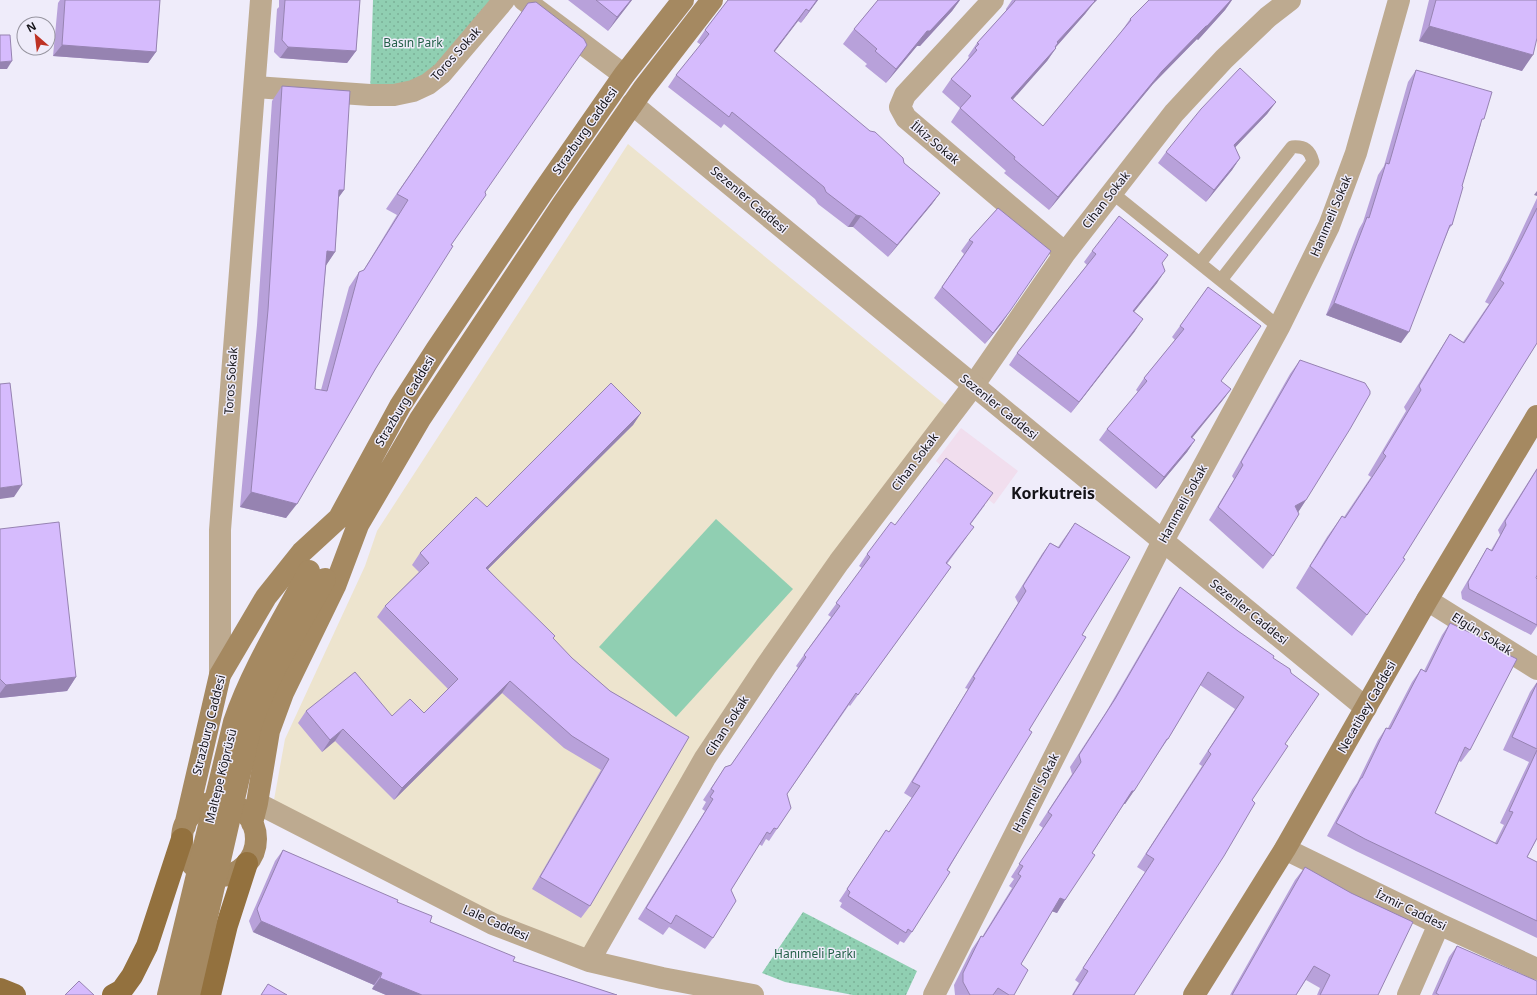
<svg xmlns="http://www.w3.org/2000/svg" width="1537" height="995" viewBox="0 0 1537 995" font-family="'Noto Sans',sans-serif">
  <defs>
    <pattern id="grass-dots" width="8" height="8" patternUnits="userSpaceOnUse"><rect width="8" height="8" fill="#90cfb2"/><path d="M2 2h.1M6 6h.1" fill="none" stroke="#7bb198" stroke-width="1.8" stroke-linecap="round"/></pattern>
  </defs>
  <rect width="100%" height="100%" fill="#efecfa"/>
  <path fill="#f1deee" d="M961,428L1018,471L994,504L989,500L985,505L936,461Z"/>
  <path fill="#ede4ce" d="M628,144L954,412L839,562L589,961L272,811L285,739L365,566L377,531Z"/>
  <path fill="url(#grass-dots)" d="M373,0H504L442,73L370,95Z
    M803,912L917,971L906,995H853L785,982L762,973Z"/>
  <path fill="#90cfb2" d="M716,519L793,589L676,717L599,647Z"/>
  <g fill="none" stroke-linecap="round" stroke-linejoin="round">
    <path stroke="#bdaa90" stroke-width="13" d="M1111,192L1279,327
      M1200,263L1292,147C1305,146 1310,150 1313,162L1221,280"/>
    <path stroke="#bdaa90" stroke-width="22" d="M524,0L624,75
      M993,0L905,95L900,107L906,118L1065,253
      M255,87L370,95H394L413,91L428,84L442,73L504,0
      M1427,600L1537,669
      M220,675V530L261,0
      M257,803L493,924L589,961L662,978L753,995
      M1285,849L1439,924L1537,969
      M589,961L705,758L766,666L839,562L973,386L1065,253L1174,113L1224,59L1268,17L1290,0
      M934,995L1163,541L1279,327L1329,226L1356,153L1399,0
      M1408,995L1439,924"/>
    <path stroke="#bdaa90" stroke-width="22" d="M632,104L1366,708"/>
    <path stroke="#a58961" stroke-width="22" d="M182 839a37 37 0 1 1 74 0a37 37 0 1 1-74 0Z
      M252,823L257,803L269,731L283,693L335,586L358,525L420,419L562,205L643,89L712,0
      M185,826L220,675L266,597L302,552L339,518L400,406L436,350L542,193L624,75L683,0
      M1194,995L1285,849L1427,600L1537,416"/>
    <path stroke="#93713e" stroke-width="22" d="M0,989L15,995
      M113,995L122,990L132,976L147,946L182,839
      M210,995L227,925L247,863"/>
    <path stroke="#a58961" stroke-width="22" d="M168,995L234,722C252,669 283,620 309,571
      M189,995L251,725C268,674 299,627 325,579"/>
  </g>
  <path fill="#b8a1da" d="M60,0H160L156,52L148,63L53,56L58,3Z
    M279,0H360L356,51L347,63L280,58L274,52L277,9L279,7Z
    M568,0H632L608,31Z
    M728,0H818L801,23L798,21L774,52L904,163L940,193L932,204L888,257L853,227H848L818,204L815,199L724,124L721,128L668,87L676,75L701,45L697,42L705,30Z
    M878,0H960L952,11L920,46H917L886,83L865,66L867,64L843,44L854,29Z
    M1012,0H1097L1092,4L1085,14L1056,47V48L1047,61L1012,99L1043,126L1121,32L1130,19L1149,0H1232L1225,10L1198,40L1197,39L1153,84L1049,210L1004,173L1006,171L951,122L960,108L942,92L951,79L966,62L969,57L968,56L977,43L1006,11V9Z
    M1429,0H1537L1522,71L1419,41Z
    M528,3L485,192L451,245L376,368L286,518L240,507L257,325L272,101L282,86L344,190L339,197L335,252L326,265L315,389L321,390L349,287L359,272L363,271L397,215L386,209Z
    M1416,70L1481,124L1462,186L1452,225L1449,229L1401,343L1326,315L1359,229L1363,222L1378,175L1384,166L1408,82Z
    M1276,102L1267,114L1235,147L1240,158L1232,170L1206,202L1158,163L1166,152Z
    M1537,198V343L1367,615L1352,636L1296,588L1327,537L1342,516L1344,517L1371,477L1368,475L1406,411L1404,407L1436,356L1450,334L1463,342L1489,304L1485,302L1508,260Z
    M998,208L1002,323L985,344L934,298L964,254L961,251L969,240Z
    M1092,251L1162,263L1157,283L1134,312L1135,331L1071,413L1009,365L1017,353L1087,265L1084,262Z
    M1208,287L1221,382L1231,389L1222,401L1192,438L1195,440L1187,452L1156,489L1099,440L1107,429L1138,392L1136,390L1144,378L1175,340L1172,337Z
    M1300,360L1306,500L1298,512L1273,556L1263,569L1209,520L1234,479L1232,476L1290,374Z
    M641,413L633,425L488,569L553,639L572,658L610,691L689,737L590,906L581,918L532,889L601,770L564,748L502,693L394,800L335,741L322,752L298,723L306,711L392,716L424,713L448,689L377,617L385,606L419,572L412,565L420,553L487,507Z
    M1537,468V575L1536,578L1537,579V626L1531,635L1462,599L1461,592L1481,558L1487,548L1491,550L1500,535L1498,530Z
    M985,505L970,525L966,538L947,564L951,567L850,706L849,705L787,794L777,829L769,841L766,839L762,846L759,844L731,890L713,938L705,949L669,927L663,935L638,919L705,811L702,809L706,802L703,800L725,767L731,765L798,668L796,666L831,617L828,615L862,568L859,566L867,554L895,525Z
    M1075,523L1082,635L1029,730L912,932L904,943L900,941L898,945L840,907L842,903L839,901L886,830L889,832L912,798L904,793L968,689L965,688L1018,603L1015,597L1042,554L1050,543L1058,547Z
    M0,529L76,677L67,691L0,698Z
    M1180,587L1273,658L1285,744L1134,995H1072L1079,983L1075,980L1145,872L1137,867L1202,766L1199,764L1235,709L1200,685L1168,739L1159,752L1125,804H1124L1092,853L1065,900L1057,913L1052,911L1021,964L1014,995H955L954,985L972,949L981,936L982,937L1012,888L1009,886L1014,879L1011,877L1043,828L1039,825L1072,774L1070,767L1106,712L1172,599Z
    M1450,623L1493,647L1470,750L1461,762L1459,761L1435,813L1495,843L1504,825L1500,823L1529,762L1503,750L1530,692L1537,682V839L1527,857L1537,862V938L1356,851L1327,836L1352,790L1357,783L1378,740L1386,728H1388L1412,682L1421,669L1424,671L1442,635Z
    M283,850L397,902L430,922L513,961L617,995H386L372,989L374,985L253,932L249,921L275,861Z
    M1305,867L1378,995H1317L1320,988L1306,980L1296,995H1230L1295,880Z
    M1457,946L1537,995H1432L1449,957Z"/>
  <path fill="#9683b1" d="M631,0H632L608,31L617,17Z
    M817,0H818L801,23L809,11Z
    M959,0H960L952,11L920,46H917L886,83L896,69L927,31Z
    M1093,0H1097L1093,4L1085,14L1055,48H1056L1047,61L1002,112L1011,98Z
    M1231,0H1232L1225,10L1198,40L1197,39L1153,84L1049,210L1058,197L1162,71Z
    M806,9L798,21L766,63L774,51Z
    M1429,26L1533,55L1522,71L1419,41Z
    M62,45L156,52L148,63L53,56Z
    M288,47L356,51L347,63L280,58Z
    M12,61L7,69H0V62Z
    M1276,102L1267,114L1226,157L1234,145Z
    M1240,158L1232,170L1206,202L1214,190Z
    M339,190H344L333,205Z
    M1537,191V196L1534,195Z
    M940,193L932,204L888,257L897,245Z
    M856,215L861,216L853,227H848Z
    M327,251L335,252L325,267Z
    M1165,271L1157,283L1125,323L1133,311Z
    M1334,303L1409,332L1401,343L1326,315Z
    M1010,311L1002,323L985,344L993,333Z
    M1143,319L1135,331L1071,413L1079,402Z
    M1231,389L1222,401L1183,449L1191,437Z
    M641,413L633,425L478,579L486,568Z
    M1195,440L1187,452L1156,489L1164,477Z
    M22,485L14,497L0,499V488Z
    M251,492L297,504L286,518L240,507Z
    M1306,500L1297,514L1295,506Z
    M76,677L67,691L0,698V693L6,685Z
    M510,681L502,693L394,800L402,788Z
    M343,729L335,741L322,752L330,740Z
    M1132,791H1134L1125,804H1123Z
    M1060,898L1065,900L1057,913L1051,911Z
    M261,921L382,973L374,985L253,932Z
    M380,978L422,995H386L372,989Z"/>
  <path fill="#d6bbfd" stroke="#9683b1" d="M65,0H160L156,52L62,45Z
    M285,0H360L356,51L288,47L282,40Z
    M596,0H631L617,17Z
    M728,0H817L809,11L806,9L774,51L870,131L875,132L903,158L904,163L940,193L897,245L861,216L856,215L826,192L824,187L732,112L729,117L676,75L709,34L705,30Z
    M878,0H959L930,31H927L896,69L875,51L877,49L854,29Z
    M1015,0H1094L1095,1L1057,42L1058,43L1055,47L1056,48L1011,98L1043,126L1131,20L1130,19L1149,0H1231L1207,26H1206L1162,71L1058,197L1014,159L1015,157L960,108L971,96L951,79L977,50L975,48L979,44L977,43L1015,1Z
    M1436,0H1537V38L1533,55L1429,26Z
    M536,2L584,39L587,45L485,192L486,195L451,245L453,246L376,368L297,504L251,492L268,310L282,86L350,91L344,190H339L335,252L327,251L315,389L327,391L359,272L364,270L408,200L397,194L528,3Z
    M0,35H10L12,61L0,62Z
    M1240,68L1276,102L1234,145L1240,158L1214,190L1166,152L1201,109Z
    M1416,70L1492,92L1484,119H1482L1462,186L1463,187L1452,225H1450L1409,332L1334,303L1367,217L1369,218L1386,163L1389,164Z
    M998,208L1051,251L1010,311L993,333L942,287L973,242L969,240Z
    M1537,208V343L1403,558L1405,559L1367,615L1310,566L1342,516L1345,518L1386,456L1383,453L1421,390L1419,386L1450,334L1464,343L1504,283L1500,280L1522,238Z
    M1119,216L1168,255L1162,263L1165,271L1133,311L1143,319L1079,402L1017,353L1096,254L1092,251Z
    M1208,287L1261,326L1221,381L1231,389L1191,437L1195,440L1164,477L1107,429L1147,381L1144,378L1184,329L1180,326Z
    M1300,360L1365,383L1370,391V394L1350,429L1306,500L1295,506L1299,514L1273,556L1218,507L1243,465L1241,462Z
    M10,383L22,485L0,488V384Z
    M611,383L641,413L486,568L555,636L553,638L572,658L610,691L689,737L590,906L540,877L609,759L572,736L510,681L402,788L343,729L330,740L306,711L355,672L392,716L410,699L424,713L458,679L385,606L429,563L420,553L476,497L487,507Z
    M946,458L993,493L970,524L974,527L946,563L951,567L858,695L856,693L787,794L791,808L777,829L774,828L770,834L767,832L731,890L736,901L713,938L676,915L671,924L646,908L713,799L710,797L714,791L711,789L725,767L731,765L806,657L804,655L840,606L836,603L870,557L867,554L891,522L895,525Z
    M1537,469V575L1536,578L1537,579V625L1469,589L1468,582L1487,548L1492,551L1506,525L1505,521Z
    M59,522L76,677L6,685L0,679V529Z
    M1075,523L1130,557L1082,635L1086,637L1029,730L1032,732L947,870L950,872L912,932L908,929L906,933L848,896L850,892L847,889L886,830L889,832L920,786L912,782L975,678L973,677L1026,591L1023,586L1050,543L1059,548Z
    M1180,587L1238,631L1274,656L1273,658L1290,669L1291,673L1319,694L1285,744L1288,746L1252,800L1255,803L1224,856L1134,995H1073L1088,971L1083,968L1154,859L1146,854L1211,754L1208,751L1244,697L1208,672L1168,739H1167L1134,791H1132L1092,853L1095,855L1065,900L1060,898L1021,964L1028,970L1014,995H1009L998,988L993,995H970L963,982V973L981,936L983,937L1021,876L1018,874L1023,866L1019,864L1052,815L1048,812L1081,762L1079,755L1115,699Z
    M1450,623L1494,644L1493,647L1517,659L1470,750L1465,747L1435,813L1497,844L1513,812L1509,811L1537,750V838L1527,857L1537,862V921L1365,839L1336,823L1361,778H1362L1386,728L1390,729L1421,669L1426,672Z
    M1537,683V749L1512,737Z
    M283,850L398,900L397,902L432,916L430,922L515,957L513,961L617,995H422L380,978L382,973L261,921L257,909Z
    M1305,867L1351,893L1413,922L1378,995H1320L1330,975L1314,966L1296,995H1232Z
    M1457,946L1537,981V995H1439L1436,993Z
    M79,981L94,995H65Z
    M268,984L287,995H261Z"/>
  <g text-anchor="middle" stroke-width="3" stroke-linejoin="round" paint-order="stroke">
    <g font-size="12" fill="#236048" stroke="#efecfa">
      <text x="413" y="47">Basın Park</text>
      <text x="815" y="958">Hanımeli Parkı</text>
    </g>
    <g font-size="12" fill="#141318" stroke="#efecfa">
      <text transform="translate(456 54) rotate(-48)" y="4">Toros Sokak</text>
      <text transform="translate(585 131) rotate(-55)" y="4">Strazburg Caddesi</text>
      <text transform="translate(935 143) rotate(40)" y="4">İlkiz Sokak</text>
      <text transform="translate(749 200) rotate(40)" y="4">Sezenler Caddesi</text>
      <text transform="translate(1106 200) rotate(-52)" y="4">Cihan Sokak</text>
      <text transform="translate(1331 216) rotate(-67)" y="4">Hanımeli Sokak</text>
      <text transform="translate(231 381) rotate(-86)" y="4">Toros Sokak</text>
      <text transform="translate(405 401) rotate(-59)" y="4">Strazburg Caddesi</text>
      <text transform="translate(999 407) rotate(39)" y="4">Sezenler Caddesi</text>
      <text transform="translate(915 462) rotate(-53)" y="4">Cihan Sokak</text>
      <text transform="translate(1183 504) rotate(-61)" y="4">Hanımeli Sokak</text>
      <text transform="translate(1249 612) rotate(39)" y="4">Sezenler Caddesi</text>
      <text transform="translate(1482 634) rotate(32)" y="4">Elgün Sokak</text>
      <text transform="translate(1367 707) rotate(-60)" y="4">Necatibey Caddesi</text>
      <text transform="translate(209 725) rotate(-76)" y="4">Strazburg Caddesi</text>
      <text transform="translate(727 726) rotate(-57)" y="4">Cihan Sokak</text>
      <text transform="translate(221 776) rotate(-76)" y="4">Maltepe Köprüsü</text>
      <text transform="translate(1036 793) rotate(-63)" y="4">Hanımeli Sokak</text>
      <text transform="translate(1411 910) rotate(26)" y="4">İzmir Caddesi</text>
      <text transform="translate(496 923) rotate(24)" y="4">Lale Caddesi</text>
    </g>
    <g font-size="16" font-weight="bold" fill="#141318" stroke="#efecfa">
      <text x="1053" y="499">Korkutreis</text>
    </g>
  </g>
  <g transform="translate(36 36) rotate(332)"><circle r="19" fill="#efecfa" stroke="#9795a0"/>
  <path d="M0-3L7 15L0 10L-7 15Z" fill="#be3124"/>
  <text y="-6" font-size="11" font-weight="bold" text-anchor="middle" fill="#141318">N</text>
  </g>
</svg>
